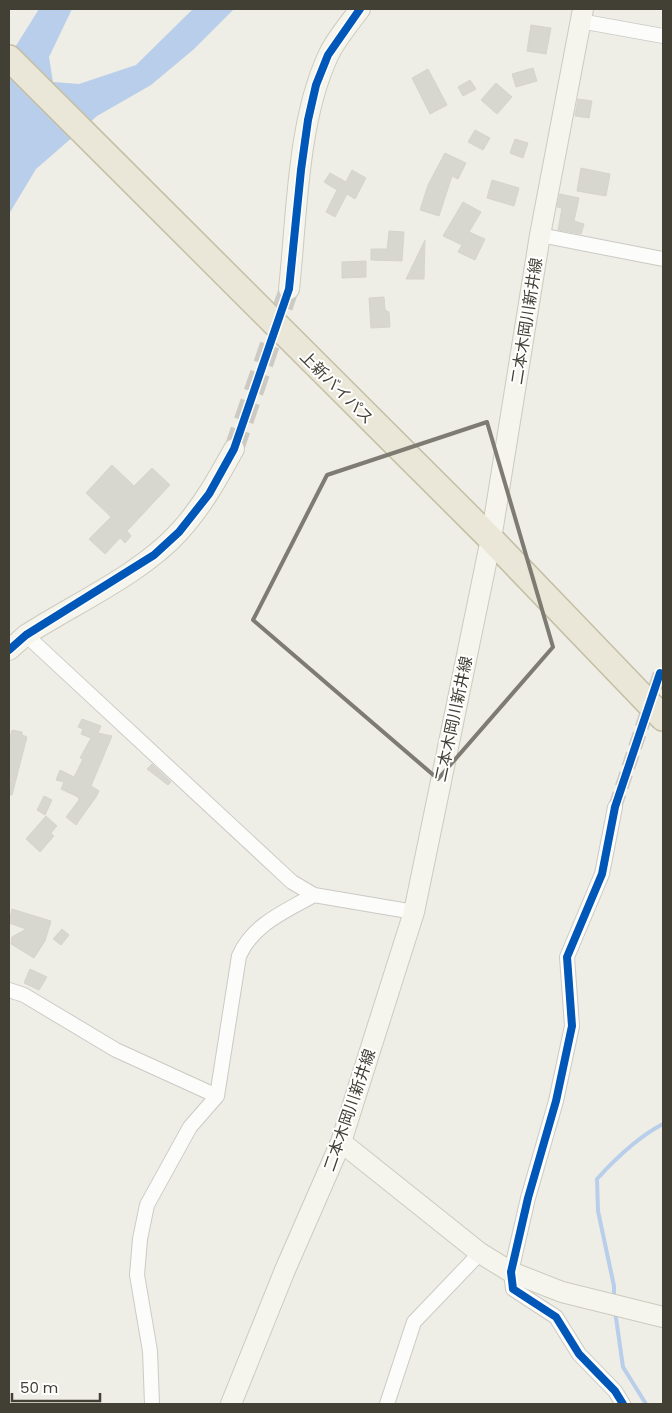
<svg xmlns="http://www.w3.org/2000/svg" width="672" height="1413" viewBox="0 0 672 1413" font-family="Poppins,'Noto Sans JP',sans-serif">
  <rect width="100%" height="100%" fill="#eeede6"/>
  <path fill="#b8ceea" d="M39,9H72L49,57L53,82L79,84L136,65L193,9H234L194,49L151,85L97,116L36,169L9,214V57Z"/>
  <g fill="none" stroke-linecap="round" stroke-linejoin="round">
    <path stroke="#b8ceea" stroke-width="4" d="M614,1299V1286L598,1211L597,1179C616,1158 638,1137 663,1124
      M615,1311L623,1367L646,1404"/>
  </g>
  <path fill="#d7d6cf" stroke="#d6d4cc" d="M531,25L551,28L546,54L527,51Z
    M533,68L537,81L516,87L512,74Z
    M428,69L447,105L430,114L412,78Z
    M470,80L476,89L463,96L458,87Z
    M496,83L512,97L497,114L481,100Z
    M578,99L592,101L589,118L575,116Z
    M475,130L490,138L483,150L468,142Z
    M515,139L528,143L523,158L510,153Z
    M445,153L466,163L458,179L452,176L439,216L420,210L428,185Z
    M581,168L610,174L606,196L577,191Z
    M352,170L366,178L355,199L347,194L335,217L326,212L337,190L324,182L330,173L346,182Z
    M492,180L519,188L514,206L487,198Z
    M560,194L579,198L574,221L584,224L581,234L558,230L562,208L557,207Z
    M463,202L481,212L469,232L485,239L475,260L458,252L462,245L443,236Z
    M389,231L404,232L402,261L371,260V249H387Z
    M425,240L424,279H406Z
    M366,261V277L342,278V262Z
    M384,297L385,310L389,312L390,327L371,328L369,298Z
    M112,465L134,486L152,468L170,485L127,531L131,536L125,543L120,538L105,554L89,539L111,517L86,493Z
    M82,719L101,726L98,733L112,736L91,786L99,791L96,797L76,825L66,817L79,800L78,797L61,789L64,782L56,780L60,770L74,777L83,759L80,758L91,738L81,734L83,729L78,727Z
    M12,730L22,732V735L27,737L12,795H9V740Z
    M152,764L171,782L168,785L147,769Z
    M44,796L52,800L45,815L37,810Z
    M46,816L57,826L51,833L54,836L40,852L26,839Z
    M12,909L51,921L45,941L34,958L11,944L12,937L26,929L9,923Z
    M62,929L69,935L61,945L53,939Z
    M30,969L47,977L39,990L24,983Z"/>
  <g fill="none" stroke-linecap="round" stroke-linejoin="round">
    <path stroke="#cccac2" stroke-width="14" stroke-dasharray="14 7" stroke-linecap="butt" d="M615,807L660,673"/>
    <path stroke="#cccac2" stroke-width="20" stroke-dasharray="20 10" stroke-linecap="butt" d="M234,449L289,289"/>
    <defs>
      <path id="street" d="M580,21L663,36
        M540,235L663,259
        M26,635L292,882L314,895L414,912
        M615,807L602,874L567,957L572,1026L556,1101L528,1198L511,1272L513,1289L556,1317L579,1354L615,1391L623,1404
        M9,990L24,995L116,1050L217,1096
        M152,1404L150,1351L137,1275L140,1239L147,1205L190,1127L217,1096L239,956C253,924 286,911 314,895
        M387,1404L414,1322L480,1253"/>
      <path id="secondary" d="M289,289C297,216 297,123 328,56C335,40 349,24 360,9
        M9,650L26,635C74,604 141,574 179,532C202,507 218,478 234,449
        M341,1142L480,1253L511,1272L562,1292L663,1317
        M231,1404L285,1270L341,1142L414,912L491,539L540,235L583,9"/>
      <path id="highway" d="M9,58L491,539L663,718"/>
    </defs>
    <use href="#street" stroke="#cbcac4" stroke-width="16"/>
    <use href="#secondary" stroke="#cccbbe" stroke-width="22"/>
    <use href="#highway" stroke="#c4bea3" stroke-width="28"/>
    <use href="#street" stroke="#fcfcfb" stroke-width="14"/>
    <use href="#secondary" stroke="#f6f5ed" stroke-width="20"/>
    <use href="#highway" stroke="#eae7d8" stroke-width="25"/>
    <defs>
      <path id="cycleway" d="M9,650L26,635L154,555L179,532L209,494L234,449L289,289L301,170L308,120L316,85L328,55L360,9
        M623,1404L615,1391L579,1354L556,1317L513,1289L511,1272L528,1198L556,1101L572,1026L567,957L602,874L615,807L660,673"/>
    </defs>
    <use href="#cycleway" stroke="#fff" stroke-width="11"/>
    <use href="#cycleway" stroke="#0057b8" stroke-width="8"/>
  </g>
  <path fill="none" stroke="#7e7c72" stroke-width="4" stroke-linejoin="round" d="M487,422L553,647L438,779L253,620L327,475Z"/>
  <g text-anchor="middle" stroke-width="4" stroke-linejoin="round" paint-order="stroke">
    <g font-size="16" fill="#423f34" stroke="#fff">
      <text transform="translate(526 321) rotate(-81)" y="6">二本木岡川新井線</text>
      <text transform="translate(337 387) rotate(45)" y="6">上新バイパス</text>
      <text transform="translate(453 719) rotate(-78)" y="6">二本木岡川新井線</text>
      <text transform="translate(349 1110) rotate(-71)" y="6">二本木岡川新井線</text>
    </g>
  </g>
  <rect width="672" height="1413" fill="none" stroke="#423f34" stroke-width="20"/>
  <path d="M12 1393v8h88v-8" fill="none" stroke="#423f34" stroke-width="2.5"/>
  <text x="20" y="1393" font-size="15" fill="#423f34" stroke="#ffffff" stroke-width="4" paint-order="stroke">50 m</text>
</svg>
